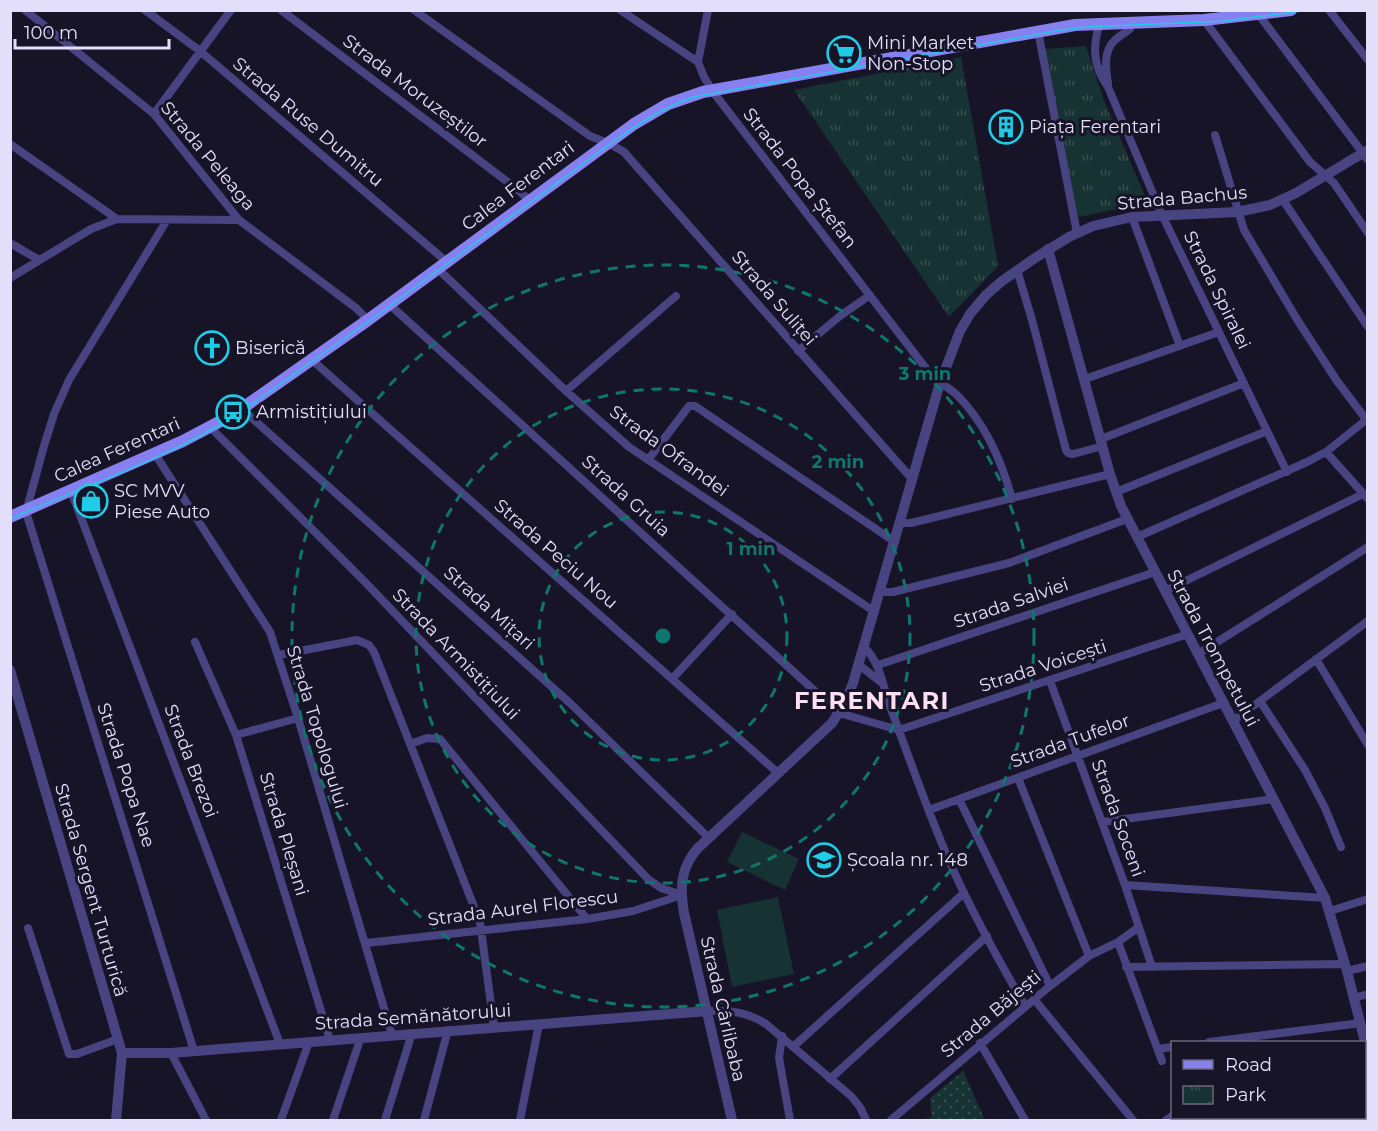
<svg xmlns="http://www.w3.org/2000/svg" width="1378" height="1131" viewBox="0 0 1378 1131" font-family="Montserrat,sans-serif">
  <defs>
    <pattern id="grass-dots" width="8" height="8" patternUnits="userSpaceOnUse" patternTransform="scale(1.5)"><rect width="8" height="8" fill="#173232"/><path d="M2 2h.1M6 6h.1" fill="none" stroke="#394f51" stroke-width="1.8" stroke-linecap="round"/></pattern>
    <pattern id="park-tufts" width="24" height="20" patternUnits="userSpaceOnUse" patternTransform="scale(1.5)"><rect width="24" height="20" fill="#173232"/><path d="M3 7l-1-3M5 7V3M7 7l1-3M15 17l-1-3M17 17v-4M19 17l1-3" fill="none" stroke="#394f51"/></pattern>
  </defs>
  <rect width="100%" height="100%" fill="#181428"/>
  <path fill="url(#grass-dots)" d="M963,1071L985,1120H924L932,1117L930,1098Z"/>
  <path fill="url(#park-tufts)" d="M1086,46L1103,98L1148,203L1078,217L1045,49Z
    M961,57L998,266L949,317L794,90Z"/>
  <path fill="#173232" d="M742,832L799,859L785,890L727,862Z
    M778,897L794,974L732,987L717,910Z"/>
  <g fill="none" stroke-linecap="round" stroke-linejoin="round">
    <path stroke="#484482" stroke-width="8" d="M25,10L154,114L239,220L356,308L368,320
      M145,10L200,51L447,262
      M281,10L517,189L529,200
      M414,10L590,136L610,144L624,152L912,479
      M620,10L698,62L704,77L714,93L931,375C939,382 949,388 957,395C985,423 1002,462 1012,499
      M1329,10L1368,60
      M1259,15L1368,160
      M1204,20L1310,162L1334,183L1368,233
      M1100,23C1092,47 1093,66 1108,87L1162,215L1287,472
      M1038,31L1077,233
      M698,62L708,10
      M1108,84C1106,70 1103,52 1114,41C1119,36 1125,33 1130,29L1131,22
      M154,114L231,10
      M1215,135L1244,230L1298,321L1337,381L1368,422
      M10,144L117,219
      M1283,200L1368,327
      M1132,217L1180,346
      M167,220L69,380L54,414L44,446L26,512L194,1051
      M10,243L39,260
      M438,269L566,391L629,447L875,612
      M1017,270L1032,320L1066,450L1068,453L1073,454L1103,446
      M10,278L91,229L117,219L239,220
      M389,304L839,713L899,730L1188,634
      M798,351L840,316L870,295
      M312,360L778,773
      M1085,379L1219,332
      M566,391L676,296
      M242,409L571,704L709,838
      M211,428L365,582L648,879L661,888L682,895
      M1101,439L1244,383
      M1326,452L1368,499
      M155,454L270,632L298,718L392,1035
      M648,460L689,406H695L895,542
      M71,491L280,1044
      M1116,492L1267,431
      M900,523H911L1110,474
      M1137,537L1307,462L1326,452L1366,420
      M1165,591L1363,494
      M881,592H893L1009,563L1127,519
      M195,642L236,735L330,1040
      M864,647C881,663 883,688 891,709C909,757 925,804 945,851C967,904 996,956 1025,1006
      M1198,654L1368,547
      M279,655L357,640L369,645L374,652L480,922L494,1027
      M1316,659L1368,745
      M859,665L881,682
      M878,665L1155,572
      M672,679L732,614
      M1050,681L1125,885L1152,967
      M1260,701L1305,770L1325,808L1341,847
      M1233,721L1368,621
      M236,735L298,718
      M410,744L427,738L440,739L587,919
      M1018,778L1089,956
      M959,799L1050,986
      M929,810L1223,703
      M1102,822L1274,799
      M1125,885L1325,898
      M1330,911L1368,899
      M28,928L69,1054H77L118,1039
      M1118,942L1162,1061
      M366,943L587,919L633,911L682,895
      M1126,967L1345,964
      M1347,971L1368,966
      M1354,998L1368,994
      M1034,999L1133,1120
      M708,1011C730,1010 747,1012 766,1024L851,1096L860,1107L866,1120
      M782,1036L779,1058L790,1120
      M1209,1042L1361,1023
      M980,1043L1025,1120
      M794,1046L964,893
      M1158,1049L1172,1047
      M171,1053L206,1120
      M1364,1078H1368
      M830,1079L987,936
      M281,1120L309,1042
      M333,1120L361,1037
      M385,1120L412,1033
      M424,1120L448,1030
      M520,1120L539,1024
      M891,1120L1050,986L1089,956L1118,942L1139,927
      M1166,1120L1172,1116"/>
    <path stroke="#484482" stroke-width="10" d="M1048,249L1110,474L1121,506L1325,898L1347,971L1368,1054
      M10,670L122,1053L116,1120
      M122,1053H171L708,1011
      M732,1120L684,913C680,889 680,869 697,849L832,723L845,703L853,683L940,383L960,331L970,314L986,295L1002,281L1035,258L1069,237L1093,226L1132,217L1237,212L1270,205L1296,193L1368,150"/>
    <path stroke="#8780f1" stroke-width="12" d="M10,517L183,441L234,414L368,320L634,124L668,104L703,92L1075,25L1204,20L1291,10"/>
    <path stroke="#20cbe6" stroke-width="1.5" d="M10,519C85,486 165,459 235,416L372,319L610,144C636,125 662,108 693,97L1061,30L1087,27L1224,21L1309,10"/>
  </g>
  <g fill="none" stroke="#0f766e" stroke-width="3" stroke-dasharray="10 8">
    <circle cx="663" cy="636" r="124"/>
    <circle cx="663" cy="636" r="247"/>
    <circle cx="663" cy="636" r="371"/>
  </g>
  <defs>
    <symbol id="supermarket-ring" viewBox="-11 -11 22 22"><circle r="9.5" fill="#181428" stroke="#20cbe6" stroke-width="1.5"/><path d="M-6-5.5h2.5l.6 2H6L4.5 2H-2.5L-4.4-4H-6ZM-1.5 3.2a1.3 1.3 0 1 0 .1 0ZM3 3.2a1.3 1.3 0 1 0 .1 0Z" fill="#20cbe6"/></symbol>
    <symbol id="building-ring" viewBox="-11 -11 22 22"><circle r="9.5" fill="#181428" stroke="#20cbe6" stroke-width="1.5"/><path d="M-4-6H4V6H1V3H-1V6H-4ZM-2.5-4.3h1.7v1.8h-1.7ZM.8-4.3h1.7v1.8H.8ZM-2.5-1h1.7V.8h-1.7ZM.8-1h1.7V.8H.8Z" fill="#20cbe6"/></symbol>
    <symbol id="church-ring" viewBox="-11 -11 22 22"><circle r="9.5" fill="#181428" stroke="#20cbe6" stroke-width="1.5"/><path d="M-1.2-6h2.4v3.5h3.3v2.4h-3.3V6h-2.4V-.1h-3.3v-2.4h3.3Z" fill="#20cbe6"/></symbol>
    <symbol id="bus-ring" viewBox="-11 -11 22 22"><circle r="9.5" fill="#181428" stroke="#20cbe6" stroke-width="1.5"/><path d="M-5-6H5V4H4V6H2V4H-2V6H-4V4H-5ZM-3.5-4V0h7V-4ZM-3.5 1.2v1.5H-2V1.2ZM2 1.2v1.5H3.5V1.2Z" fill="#20cbe6"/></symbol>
    <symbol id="shop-ring" viewBox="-11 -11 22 22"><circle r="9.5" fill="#181428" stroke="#20cbe6" stroke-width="1.5"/><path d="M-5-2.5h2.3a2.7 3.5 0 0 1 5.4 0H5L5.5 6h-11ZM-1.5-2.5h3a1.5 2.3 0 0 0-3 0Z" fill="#20cbe6"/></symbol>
    <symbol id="school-ring" viewBox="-11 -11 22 22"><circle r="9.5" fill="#181428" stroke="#20cbe6" stroke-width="1.5"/><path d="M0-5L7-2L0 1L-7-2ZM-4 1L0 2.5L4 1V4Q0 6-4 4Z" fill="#20cbe6"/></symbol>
  </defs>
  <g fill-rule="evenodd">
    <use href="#supermarket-ring" x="825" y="34" width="38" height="38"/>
    <use href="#building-ring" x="987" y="108" width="38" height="38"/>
    <use href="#church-ring" x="193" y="329" width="38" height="38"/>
    <use href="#bus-ring" x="214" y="393" width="38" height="38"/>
    <use href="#shop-ring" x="72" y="482" width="38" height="38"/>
    <use href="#school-ring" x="805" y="841" width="38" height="38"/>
  </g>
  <g text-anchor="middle" stroke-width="6" stroke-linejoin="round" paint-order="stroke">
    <g font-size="18" fill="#e3dffb" stroke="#181428" text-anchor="start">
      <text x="867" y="49">Mini Market<tspan x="867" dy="21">Non-Stop</tspan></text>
      <text x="1029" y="133">Piața Ferentari</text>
      <text x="235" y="354">Biserică</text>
      <text x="256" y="418">Armistițiului</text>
      <text x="114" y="497">SC MVV<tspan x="114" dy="21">Piese Auto</tspan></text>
      <text x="847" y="866">Școala nr. 148</text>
    </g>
    <g font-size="18" fill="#e3dffb" stroke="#181428">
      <text transform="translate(415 91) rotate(37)" y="6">Strada Moruzeștilor</text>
      <text transform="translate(308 122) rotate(40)" y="6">Strada Ruse Dumitru</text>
      <text transform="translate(208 156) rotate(50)" y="6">Strada Peleaga</text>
      <text transform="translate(800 178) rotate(52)" y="6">Strada Popa Ștefan</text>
      <text transform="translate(518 186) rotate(-37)" y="6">Calea Ferentari</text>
      <text transform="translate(1182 198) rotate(-5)" y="6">Strada Bachus</text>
      <text transform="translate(1217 290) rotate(64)" y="6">Strada Spiralei</text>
      <text transform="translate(774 298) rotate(49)" y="6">Strada Suliței</text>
      <text transform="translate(117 450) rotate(-24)" y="6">Calea Ferentari</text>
      <text transform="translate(669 451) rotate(36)" y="6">Strada Ofrandei</text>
      <text transform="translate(626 496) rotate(42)" y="6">Strada Gruia</text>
      <text transform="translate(556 554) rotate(41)" y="6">Strada Peciu Nou</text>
      <text transform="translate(1011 603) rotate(-19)" y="6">Strada Salviei</text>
      <text transform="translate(489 608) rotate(42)" y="6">Strada Mițari</text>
      <text transform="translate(1213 648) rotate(62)" y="6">Strada Trompetului</text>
      <text transform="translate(456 654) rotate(46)" y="6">Strada Armistițiului</text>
      <text transform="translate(1043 666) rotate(-18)" y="6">Strada Voicești</text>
      <text transform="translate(317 727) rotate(73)" y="6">Strada Topologului</text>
      <text transform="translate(1070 741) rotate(-20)" y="6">Strada Tufelor</text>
      <text transform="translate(191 761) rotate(69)" y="6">Strada Brezoi</text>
      <text transform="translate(126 775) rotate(72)" y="6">Strada Popa Nae</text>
      <text transform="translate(1118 818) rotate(70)" y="6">Strada Soceni</text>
      <text transform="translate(284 834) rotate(73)" y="6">Strada Pleșani</text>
      <text transform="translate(91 890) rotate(74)" y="6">Strada Sergent Turturică</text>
      <text transform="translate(523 908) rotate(-7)" y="6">Strada Aurel Florescu</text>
      <text transform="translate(723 1009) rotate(77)" y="6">Strada Cârlibaba</text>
      <text transform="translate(991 1014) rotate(-40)" y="6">Strada Băjești</text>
      <text transform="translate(413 1017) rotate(-4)" y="6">Strada Semănătorului</text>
    </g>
    <g font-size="24" font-weight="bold" letter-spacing="1.5" fill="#fce0f1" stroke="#181428">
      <text x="872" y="709">FERENTARI</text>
    </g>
  </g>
  <circle cx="663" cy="636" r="9" fill="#0f766e" stroke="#181428" stroke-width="3"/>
  <g font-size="18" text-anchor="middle" font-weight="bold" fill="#0f766e" stroke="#181428" stroke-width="6" stroke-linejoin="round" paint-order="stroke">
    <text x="925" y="380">3 min</text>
    <text x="838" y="468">2 min</text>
    <text x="751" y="555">1 min</text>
  </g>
  <rect width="1378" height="1131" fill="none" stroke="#e3dffb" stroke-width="24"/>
  <rect x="1171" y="1041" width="195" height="78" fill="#181428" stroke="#69657c" stroke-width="1.5"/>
  <rect x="1183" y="1060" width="30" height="9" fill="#8780f1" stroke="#69657c" stroke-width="1.5"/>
  <text x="1225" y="1071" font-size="18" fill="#e3dffb">Road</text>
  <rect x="1183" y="1086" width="30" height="18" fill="url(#park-tufts)" stroke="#69657c" stroke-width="1.5"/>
  <text x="1225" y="1101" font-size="18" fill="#e3dffb">Park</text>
  <path d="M15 39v9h154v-9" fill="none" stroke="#e3dffb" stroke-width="3"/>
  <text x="24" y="39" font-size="18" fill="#e3dffb" stroke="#181428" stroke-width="4.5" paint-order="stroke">100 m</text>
</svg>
